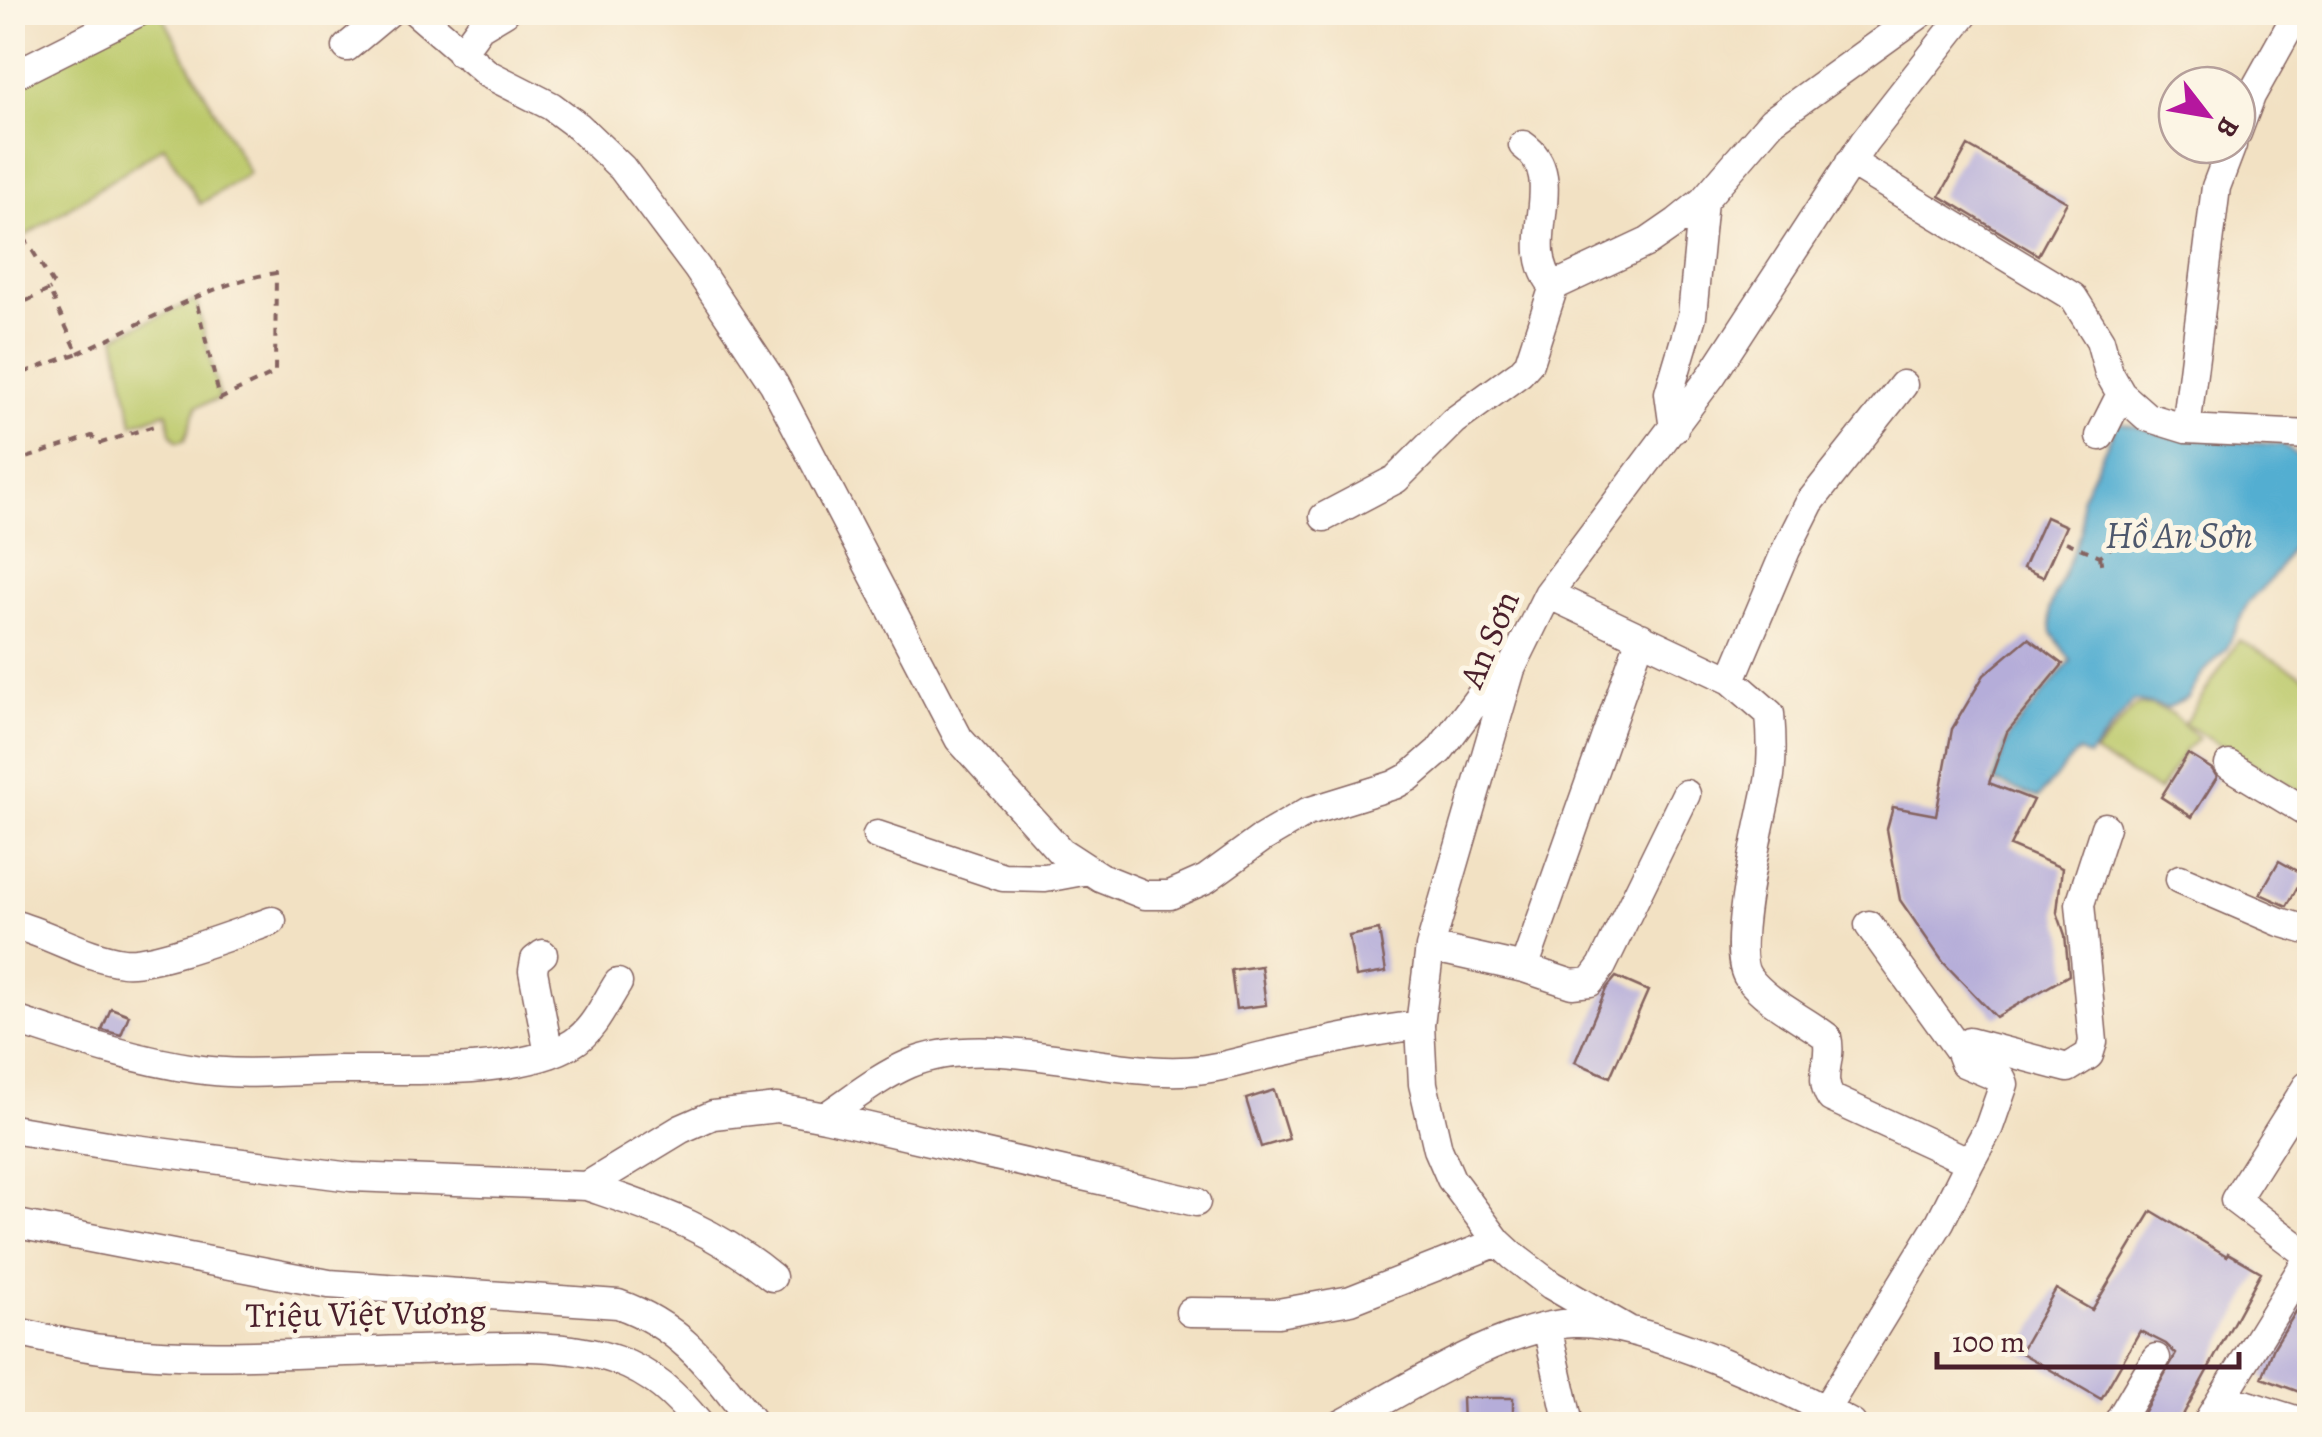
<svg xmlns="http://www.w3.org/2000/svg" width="2322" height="1437" viewBox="0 0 2322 1437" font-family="Alegreya,serif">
  <rect width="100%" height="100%" fill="#fcf5e5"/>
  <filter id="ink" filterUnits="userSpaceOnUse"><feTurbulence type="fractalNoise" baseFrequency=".01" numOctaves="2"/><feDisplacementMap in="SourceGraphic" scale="20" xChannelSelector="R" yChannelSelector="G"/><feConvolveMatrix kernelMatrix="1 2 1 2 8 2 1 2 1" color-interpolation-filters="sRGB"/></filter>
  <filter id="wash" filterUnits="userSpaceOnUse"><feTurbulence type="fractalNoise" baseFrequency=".0048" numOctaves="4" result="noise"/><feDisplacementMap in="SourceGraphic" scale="40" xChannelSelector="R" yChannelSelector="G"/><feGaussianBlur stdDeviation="2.25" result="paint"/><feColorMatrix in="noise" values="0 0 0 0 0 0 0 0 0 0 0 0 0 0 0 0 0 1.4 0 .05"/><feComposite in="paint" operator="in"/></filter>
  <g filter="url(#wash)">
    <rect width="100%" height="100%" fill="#f2e1c3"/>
    <path fill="#bcc96b" stroke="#83744b" stroke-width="2.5" d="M139,13H161L249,173L200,204L164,146L13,244V76Z
      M196,300L220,399L197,406L185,440L177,442L171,433L167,412L133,424L115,336Z
      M2239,640L2309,679V797L2184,724Z
      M2149,705L2170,712L2198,739L2186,749L2159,791L2094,753L2136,706Z"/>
    <path fill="#53aed1" stroke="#4e667e" stroke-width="2.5" d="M2118,422L2174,437L2284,445L2309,465V513L2277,572L2247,604L2227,648L2202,674L2188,698L2167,708L2134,701L2088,757L2078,751L2038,798L1994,781L2009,735L2071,661L2052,633L2049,610L2081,531V498Z"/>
    <g id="blocks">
      <path fill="#b5add9" d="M1968,146L2067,202L2038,255L1940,196Z
        M2046,517L2066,526L2043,577L2023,568Z
        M2028,638L2063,664L2007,732L1989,783L2033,800L2010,846L2062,868L2057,912L2065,935L2069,975L1996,1017L1943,962L1900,900L1887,829L1893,807L1936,815L1952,729L1984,675Z
        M2188,754L2212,769L2217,777L2192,817L2161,797Z
        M2279,861L2304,875L2287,906L2260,894Z
        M1379,930L1386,972L1356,977L1349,936Z
        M1261,966L1266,1005L1236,1009L1231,970Z
        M1616,977L1648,991L1610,1077L1575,1062L1606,989Z
        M111,1008L129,1015L121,1035L102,1030Z
        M1274,1090L1289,1139L1261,1147L1246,1099Z
        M2152,1211L2227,1256L2228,1253L2261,1272L2178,1424H2137L2176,1354L2166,1344L2140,1331L2101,1399L2020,1352L2056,1289L2092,1310Z
        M2300,1305L2310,1309V1396L2262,1378L2274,1347Z
        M1462,1398H1513V1424H1463Z"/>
    </g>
  </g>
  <g filter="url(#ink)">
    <use href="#blocks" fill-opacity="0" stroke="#856360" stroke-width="2.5"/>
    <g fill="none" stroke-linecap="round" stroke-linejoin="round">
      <defs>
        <path id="minor" d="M416,12L488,74L551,106L578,126L622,168L697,268L774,384L959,739L1060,851L1100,877L1145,895H1170L1206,879L1261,839L1307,812L1394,785L1409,777L1439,751L1480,696L1511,669
          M347,47L389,12
          M461,53L480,27L505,12
          M12,76L139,12
          M2237,133L2251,96L2298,12
          M1523,145C1571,178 1516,245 1554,286
          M1850,162L2073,297L2100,340L2109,373L2121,394L2147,417L2186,429L2310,435
          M1674,429L1669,393L1692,316L1703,201
          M2186,429L2216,187L2232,145
          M2100,436L2121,394
          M1324,517L1396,479L1454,421L1520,373L1529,363L1554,286L1648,242L1677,222L1703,201L1772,121L1923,12
          M1548,594L1731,680L1786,550L1810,502L1903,385
          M1731,680L1770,714C1772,737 1773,759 1769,782C1762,820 1728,949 1748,977C1767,1003 1803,1018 1827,1037C1833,1060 1817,1077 1831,1098L1970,1162L1940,1222L1825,1410
          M2229,765L2310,814
          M877,835L1003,877L1045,878L1088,870
          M2180,879L2280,922L2310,931
          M12,924C50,934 85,957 123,962C152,966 240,932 272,921
          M1869,925L1959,1050
          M1430,947L1524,968L1572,984L1590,982L1602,966L1686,794
          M543,954L535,960L533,971L549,1054
          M1524,968L1641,637
          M12,1019C73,1039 133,1060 196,1069C241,1076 287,1071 333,1070C398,1069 519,1077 573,1043C594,1030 605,1003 618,983
          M2307,1086L2235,1200L2309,1256
          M825,1117L1196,1202
          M12,1129L120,1147L351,1177L587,1186L681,1129L713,1115L777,1108L825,1117C852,1099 879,1077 909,1064C985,1031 1099,1074 1181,1071C1209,1071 1237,1062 1263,1056C1316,1044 1367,1031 1420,1025
          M1970,1162L1989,1127L2004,1084L2002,1079L1964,1063L1959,1050L1969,1042L2068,1068L2089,1055L2093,1042L2080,904L2105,827
          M587,1186C659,1211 711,1227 772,1277
          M12,1223L329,1284L618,1304C684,1327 713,1372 754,1424
          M1190,1312L1278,1313L1351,1300L1498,1242
          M1547,1327L1569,1424
          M1627,1329L1551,1285L1513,1256L1498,1242L1451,1179L1438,1149L1423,1084L1420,1025L1430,947L1511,669L1548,594L1712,375L1864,142L1966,12
          M12,1331C42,1337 72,1346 102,1349C204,1362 310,1352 413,1350C474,1349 558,1339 616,1360C652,1373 676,1395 699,1424
          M2223,1397L2308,1424
          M1342,1424C1405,1390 1501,1327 1573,1323C1645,1320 1788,1389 1852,1424
          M2117,1424L2156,1358
          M2206,1424L2310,1255"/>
      </defs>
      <use href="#minor" stroke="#856360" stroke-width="31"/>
      <path stroke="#856360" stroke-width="4" stroke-dasharray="8 8" stroke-linecap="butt" d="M24,237L55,287L49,290
        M12,308L49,290L78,353L12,377
        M12,336L17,350L12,362
        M78,353C136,327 214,281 276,273L275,373L220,399L196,300
        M12,463L92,436L98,444L160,424
        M2066,542L2100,556L2113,546
        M2100,556L2102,569"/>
      <use href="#minor" stroke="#fff" stroke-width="28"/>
    </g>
  </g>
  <g text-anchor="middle" stroke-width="10" stroke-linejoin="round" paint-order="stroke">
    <g font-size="35" fill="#4a1f2b" stroke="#fcf5e5">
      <text transform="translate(1489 639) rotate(-67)" y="12">An Sơn</text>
      <text transform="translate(366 1313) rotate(-1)" y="12">Triệu Việt Vương</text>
    </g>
    <g font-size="38" font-style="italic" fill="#4e586d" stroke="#fcf5e5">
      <text x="2179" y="548">Hồ An Sơn</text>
    </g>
  </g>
  <rect width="2322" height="1437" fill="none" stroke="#fcf5e5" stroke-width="50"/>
  <g transform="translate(2207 115) rotate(121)"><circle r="48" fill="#fcf5e5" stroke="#b59f9b" stroke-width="2.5"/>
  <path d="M0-8L18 38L0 25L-18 38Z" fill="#b5179e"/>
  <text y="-15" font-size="28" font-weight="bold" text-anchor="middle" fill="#4a1f2b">B</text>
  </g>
  <path d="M1937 1352v15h302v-15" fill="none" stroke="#4a1f2b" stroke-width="5"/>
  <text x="1952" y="1352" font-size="30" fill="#4a1f2b" stroke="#fcf5e5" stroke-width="8" paint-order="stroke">100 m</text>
</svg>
